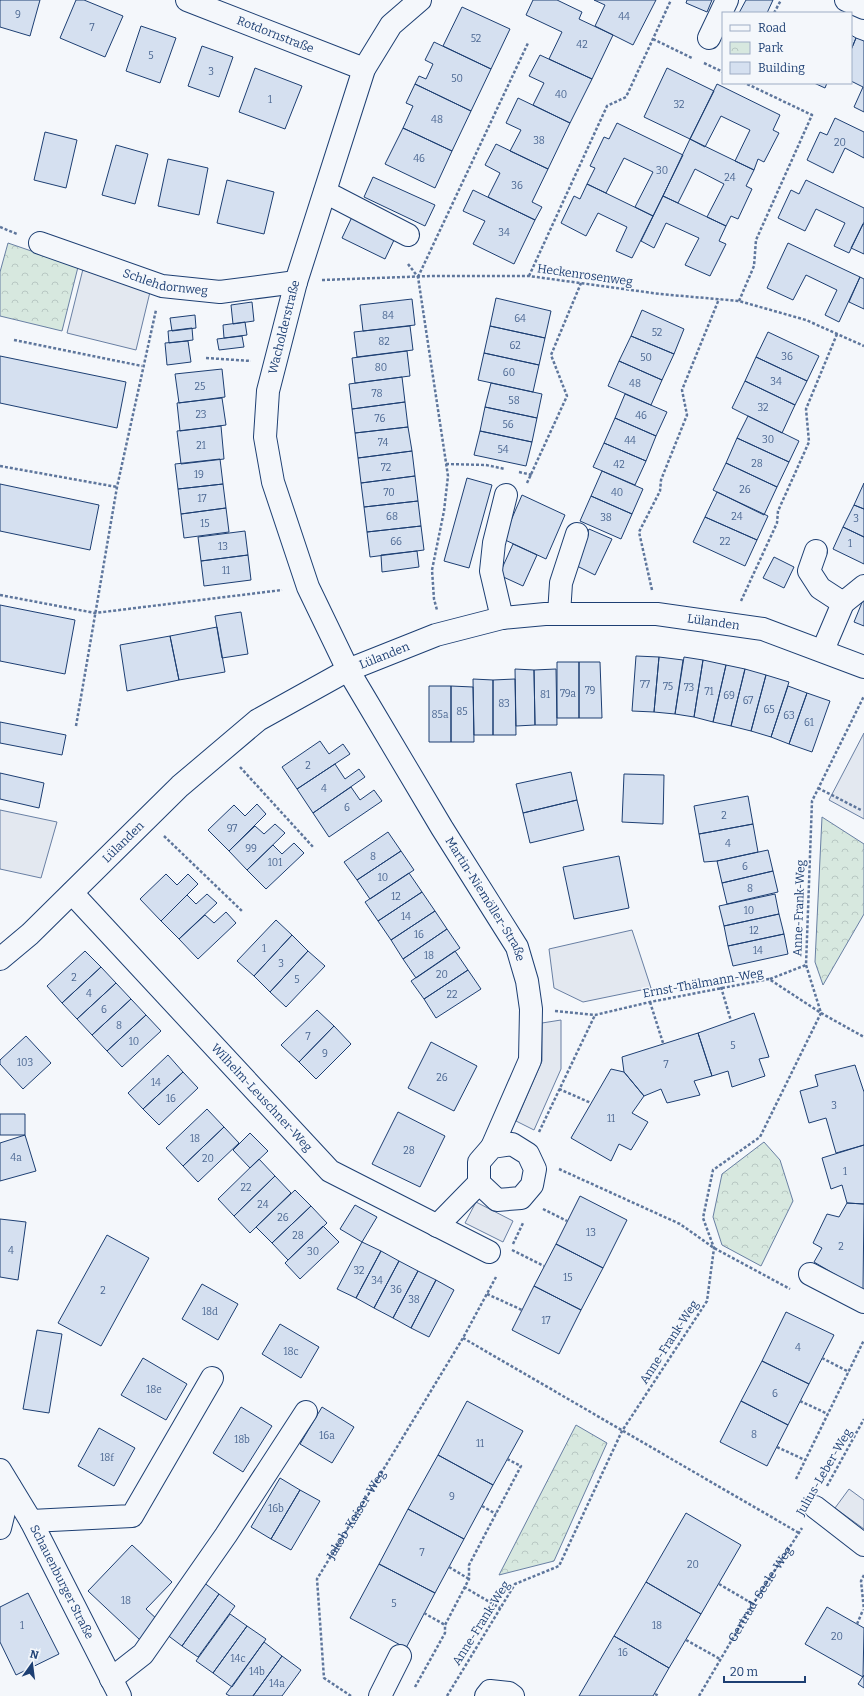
<svg xmlns="http://www.w3.org/2000/svg" width="864" height="1696" viewBox="0 0 864 1696" font-family="Bitter,serif">
  <defs>
    <pattern id="park-crowns" width="20" height="18" patternUnits="userSpaceOnUse"><rect width="20" height="18" fill="#d7e8df"/><path d="M2 6a3 3 0 1 1 6 0M12 15a3 3 0 1 1 6 0" fill="none" stroke="#b8c8c3"/></pattern>
  </defs>
  <rect width="100%" height="100%" fill="#f4f7fb"/>
  <path fill="url(#park-crowns)" stroke="#687fa3" d="M8,243L78,267L62,331L0,316V272Z
    M822,817L864,844V914L823,985L815,962Z
    M764,1142L780,1160L793,1201L761,1266L722,1245L713,1217L722,1174Z
    M576,1425L607,1443L554,1561L499,1575Z"/>
  <path fill="#e3e8f0" stroke="#687fa3" d="M83,269L150,292L136,350L67,333Z
    M864,733V819L829,800Z
    M0,810L57,822L41,878L0,869Z
    M632,930L651,988L583,1002L554,988L549,949Z
    M561,1020V1069L534,1130L516,1121L542,1061V1023Z
    M476,1202L513,1221L503,1242L465,1223Z
    M849,1489L864,1500V1529L835,1508Z"/>
  <path fill="#d5e0f0" stroke="#1d3f73" d="M0,0H40L30,36L0,27Z
    M76,0H84L123,16L105,57L60,38Z
    M533,0H557L582,12L579,19L613,35L592,79L549,59L562,32L526,15Z
    M594,0H656L633,45L595,26L605,5Z
    M687,0H712L707,12L686,3Z
    M746,0H773L767,13H739Z
    M462,7L510,29L491,69L443,46Z
    M141,26L176,38L160,83L126,71Z
    M851,35L856,38L851,50Z
    M856,38L864,41V112L854,107L863,87L851,81V50Z
    M434,42L491,69L471,111L415,84L419,76L426,79L433,64L425,60Z
    M202,46L233,57L219,97L188,86Z
    M540,55L592,79L570,123L533,105L544,83L529,76Z
    M255,68L302,86L285,129L239,112Z
    M667,68L714,91L690,139L644,117Z
    M814,83H827L825,88Z
    M415,84L471,111L452,151L403,128L413,106L406,103Z
    M717,84L780,115L773,130L779,133L764,162L758,159L754,170L735,161L750,130L721,116L705,147L690,139Z
    M518,98L570,123L548,169L510,151L521,130L506,123Z
    M835,118L864,132V158L845,148L833,173L807,160L820,132L827,135Z
    M617,123L683,155L653,216L635,207L653,172L624,158L606,193L587,184L595,168L590,166L604,137L609,139Z
    M403,128L452,151L435,188L385,164Z
    M45,132L77,140L66,188L34,180Z
    M690,139L754,170L746,186L752,189L738,219L731,216L726,226L707,217L724,184L695,169L678,203L663,196Z
    M496,144L548,169L532,202L542,207L535,220L488,197L500,173L485,165Z
    M116,145L148,154L135,204L102,195Z
    M168,159L208,168L199,215L158,206Z
    M373,177L435,205L425,226L364,197Z
    M227,180L274,192L264,234L217,223Z
    M806,180L864,208V222L849,253L834,246L845,223L816,209L805,231L778,218L791,190L799,194Z
    M587,184L653,216L632,258L616,251L627,227L598,213L586,236L561,223L574,196L580,199Z
    M473,190L535,220L514,264L473,244L485,221L463,211Z
    M663,196L726,226L719,241L726,244L710,276L685,265L699,238L666,223L654,248L641,241Z
    M352,217L395,238L385,259L342,238Z
    M863,224H864V254L851,248Z
    M788,243L860,277L839,322L825,315L837,290L806,275L793,300L767,288Z
    M860,277L864,279V309L849,302Z
    M496,298L551,311L545,338L490,326Z
    M412,299L415,325L363,331L360,305Z
    M252,302L254,321L233,324L231,305Z
    M642,310L684,329L674,354L631,336Z
    M195,315L196,328L172,331L170,318Z
    M245,322L247,335L224,338L223,325Z
    M410,326L413,350L357,357L354,332Z
    M490,326L545,338L539,365L484,353Z
    M192,328L193,340L169,343L168,331Z
    M768,332L819,356L807,381L756,357Z
    M242,336L244,347L219,350L217,339Z
    M631,336L674,354L662,380L619,361Z
    M188,341L191,362L167,365L165,343Z
    M407,351L410,376L355,383L352,358Z
    M484,353L539,365L533,392L478,380Z
    M0,356L126,382L117,428L0,403Z
    M756,357L807,381L795,405L745,381Z
    M619,361L662,380L651,405L608,386Z
    M222,369L225,397L179,403L175,374Z
    M402,377L405,402L352,409L349,384Z
    M745,381L795,405L782,433L732,408Z
    M491,383L542,394L537,418L485,407Z
    M625,394L667,412L656,436L615,418Z
    M222,398L226,425L180,431L177,403Z
    M405,402L408,427L355,433L352,409Z
    M485,407L537,418L532,442L480,431Z
    M748,416L799,441L789,462L737,438Z
    M615,418L656,436L646,461L604,443Z
    M221,426L224,459L181,464L177,431Z
    M408,427L412,451L358,458L355,433Z
    M480,431L532,442L526,466L474,455Z
    M737,438L789,462L777,487L726,463Z
    M604,443L646,461L635,485L593,467Z
    M412,451L415,476L361,483L358,458Z
    M220,459L223,484L178,489L175,464Z
    M726,463L777,487L764,515L713,490Z
    M602,471L643,489L632,514L591,496Z
    M415,476L418,501L364,507L361,483Z
    M467,478L492,485L469,568L444,561Z
    M864,483V509L854,505Z
    M0,484L99,505L90,550L0,531Z
    M223,484L226,508L181,514L178,489Z
    M717,492L768,516L757,540L705,517Z
    M522,495L565,515L546,559L503,539Z
    M591,496L632,514L621,539L580,521Z
    M418,501L421,526L367,532L364,507Z
    M854,505L864,509V537L843,527Z
    M226,508L229,532L184,538L181,514Z
    M705,517L757,540L745,566L693,542Z
    M421,526L424,550L370,557L367,532Z
    M843,527L864,537V564L833,549Z
    M589,529L612,539L595,575L573,564Z
    M245,531L248,555L201,561L198,537Z
    M513,544L537,555L523,586L499,575Z
    M417,551L419,567L382,572L381,555Z
    M248,555L251,580L204,586L201,561Z
    M774,557L794,567L784,588L763,578Z
    M863,600H864V626L854,622Z
    M0,605L75,620L65,674L0,661Z
    M241,612L248,654L222,658L215,616Z
    M217,627L225,672L179,680L170,636Z
    M170,636L179,680L127,691L120,645Z
    M636,656L659,657L654,712L632,711Z
    M659,657L683,660L675,714L654,712Z
    M684,657L703,660L694,717L675,714Z
    M703,660L726,665L713,722L694,717Z
    M557,662H579V718H557Z
    M579,662H600L602,718H579Z
    M726,665L745,669L731,726L713,722Z
    M515,669L534,670L535,725L516,726Z
    M556,669L557,725H535L534,670Z
    M745,669L766,675L751,731L731,726Z
    M766,675L789,682L771,737L751,731Z
    M473,679L493,680V735H474Z
    M515,679L516,735H493V680Z
    M429,686H451V742H429Z
    M451,686L473,687L474,742H451Z
    M788,686L807,693L789,744L771,737Z
    M807,693L830,701L812,752L789,744Z
    M0,722L66,735L62,755L0,743Z
    M320,741L329,754L343,744L350,754L297,789L282,767Z
    M335,764L345,779L359,769L365,777L313,813L297,789Z
    M571,772L577,800L523,813L516,784Z
    M0,773L44,783L39,808L0,799Z
    M624,774L664,775L663,824L622,822Z
    M351,787L360,800L374,790L382,801L329,837L313,813Z
    M748,796L753,824L699,834L694,806Z
    M577,800L584,830L530,843L523,813Z
    M257,804L266,814L229,851L208,830L234,805L245,816Z
    M275,824L285,833L247,870L229,851L255,826L264,834Z
    M753,824L758,852L717,861L704,862L699,834Z
    M388,832L401,851L357,880L344,862Z
    M294,843L304,853L266,889L247,870L273,845L282,854Z
    M768,850L773,871L722,883L717,861Z
    M401,851L414,870L370,899L357,880Z
    M619,856L629,908L574,919L563,867Z
    M773,871L778,892L727,904L722,883Z
    M409,873L422,892L378,921L365,902Z
    M166,874L177,885L188,874L198,884L161,921L140,899Z
    M422,892L435,911L391,940L378,921Z
    M207,894L217,903L179,939L161,921L187,895L196,904Z
    M775,894L779,914L724,926L719,906Z
    M435,911L447,929L403,959L391,940Z
    M226,912L236,923L198,959L179,939L205,915L214,923Z
    M779,914L784,934L728,946L724,926Z
    M276,920L292,935L254,976L237,961Z
    M447,929L460,948L416,978L403,959Z
    M784,934L788,954L733,966L728,946Z
    M292,935L308,951L270,992L254,976Z
    M85,951L101,967L62,1003L47,986Z
    M308,951L325,966L286,1007L270,992Z
    M455,951L468,970L424,999L411,981Z
    M101,967L116,983L77,1019L62,1003Z
    M468,970L481,989L436,1018L424,999Z
    M116,983L131,999L92,1035L77,1019Z
    M131,999L146,1015L107,1051L92,1035Z
    M317,1010L334,1026L299,1062L281,1045Z
    M754,1013L769,1057L759,1059L765,1076L732,1087L728,1071L712,1076L698,1033Z
    M146,1015L161,1031L122,1067L107,1051Z
    M334,1026L351,1044L316,1079L299,1062Z
    M698,1033L712,1076L694,1081L700,1095L667,1103L661,1089L644,1096L624,1072L622,1057Z
    M26,1036L51,1063L23,1089L0,1064V1060Z
    M431,1042L477,1066L454,1111L408,1088Z
    M168,1055L183,1072L143,1109L128,1093Z
    M855,1065L864,1092V1145L836,1153L826,1118L809,1123L800,1091L818,1086L815,1075Z
    M611,1069L624,1072L644,1096L632,1113L648,1122L631,1150L619,1144L611,1161L571,1138Z
    M183,1072L198,1088L159,1125L143,1109Z
    M207,1109L224,1127L183,1166L166,1148Z
    M398,1112L445,1136L420,1187L372,1164Z
    M0,1114H25V1135H0Z
    M224,1127L239,1143L198,1182L183,1166Z
    M250,1133L268,1151L250,1168L233,1150Z
    M25,1135L36,1171L0,1181V1143Z
    M864,1145V1204L847,1203L842,1185L831,1189L822,1158Z
    M259,1159L275,1176L234,1216L218,1199Z
    M275,1176L291,1193L250,1233L234,1216Z
    M295,1190L311,1206L272,1243L256,1227Z
    M580,1196L627,1220L603,1268L556,1244Z
    M847,1203L864,1204L863,1291L814,1262L822,1248L813,1243L827,1214L839,1217Z
    M355,1205L377,1217L362,1242L340,1229Z
    M311,1206L327,1223L288,1260L272,1243Z
    M0,1219L26,1222L18,1280L0,1277Z
    M323,1226L339,1242L300,1279L285,1263Z
    M107,1235L149,1258L101,1346L58,1323Z
    M362,1242L381,1251L356,1298L337,1289Z
    M556,1244L603,1268L581,1310L534,1286Z
    M381,1251L399,1261L374,1308L356,1298Z
    M399,1261L418,1271L393,1318L374,1308Z
    M418,1271L436,1280L411,1328L393,1318Z
    M436,1280L454,1290L429,1337L411,1328Z
    M202,1284L238,1304L218,1340L182,1319Z
    M534,1286L581,1310L559,1354L512,1330Z
    M786,1312L834,1335L809,1384L762,1361Z
    M280,1324L319,1347L301,1378L262,1354Z
    M37,1330L62,1334L49,1413L23,1409Z
    M143,1358L187,1384L166,1420L121,1395Z
    M762,1361L809,1384L788,1425L741,1401Z
    M467,1401L523,1431L493,1485L438,1455Z
    M741,1401L788,1425L767,1466L720,1442Z
    M241,1407L272,1426L243,1472L213,1453Z
    M322,1407L354,1427L332,1463L300,1444Z
    M99,1428L135,1448L114,1486L78,1466Z
    M438,1455L493,1485L464,1539L408,1509Z
    M280,1478L300,1490L271,1539L251,1527Z
    M300,1490L320,1501L291,1550L271,1539Z
    M408,1509L464,1539L435,1593L379,1564Z
    M686,1513L741,1545L701,1614L646,1582Z
    M132,1545L172,1582L146,1609L159,1621L140,1640L88,1591Z
    M379,1564L435,1593L406,1648L350,1618Z
    M203,1582L219,1594L182,1646L166,1634Z
    M646,1582L701,1614L669,1668L614,1636Z
    M28,1593L59,1654L16,1675L0,1642V1607Z
    M219,1594L235,1606L198,1657L182,1646Z
    M827,1607L864,1628L863,1677L805,1644Z
    M230,1614L247,1626L213,1673L196,1661Z
    M247,1626L266,1639L232,1687L213,1673Z
    M614,1636L669,1668L653,1696H579Z
    M264,1642L282,1656L253,1696H230L226,1694Z
    M282,1656L301,1670L282,1696H253Z
    M864,1675V1688L858,1684Z"/>
  <g fill="none" stroke-linecap="round" stroke-linejoin="round">
    <defs>
      <g id="minor">
        <path id="s3" d="M187,0L364,69"/>
        <path id="s4" d="M420,0L391,25L364,69L296,282L268,391L265,437L273,482L308,587L348,670L442,828L517,947L527,981L531,1009L530,1060L492,1147"/>
        <path d="M846,0L864,8"/>
        <path d="M709,38L727,0"/>
        <path d="M325,192L408,235"/>
        <path id="s5" d="M40,243L162,286L220,292L296,282"/>
        <path d="M816,551L809,571L820,588L843,603L823,650"/>
        <path d="M843,603L864,586"/>
        <path d="M559,614L561,583L577,534"/>
        <path d="M502,618L491,571L494,543L506,495"/>
        <path id="s6" d="M72,893L330,1171L489,1252"/>
        <path id="s7" d="M0,959L30,934L180,786L258,720L348,670L436,635L502,618L545,614H657L763,629L864,667"/>
        <path d="M437,1226L479,1183V1162L492,1147L512,1144L528,1154L535,1169L532,1185L521,1198L497,1200L479,1183"/>
        <path d="M810,1274L864,1302"/>
        <path d="M815,1507L864,1545"/>
        <path d="M31,1521L132,1516L212,1378"/>
        <path d="M0,1528L10,1487"/>
        <path d="M111,1679L143,1654L226,1535L306,1412"/>
        <path d="M380,1696L400,1656"/>
        <path d="M486,1696L490,1691L509,1693L513,1696"/>
      </g>
      <g id="major">
        <path id="s8" d="M0,1470L31,1521L120,1696"/>
      </g>
    </defs>
    <use href="#minor" stroke="#1d3f73" stroke-width="24"/>
    <use href="#major" stroke="#1d3f73" stroke-width="24"/>
    <g stroke="#5e769c" stroke-width="2.5" stroke-dasharray="3 2" stroke-linecap="butt">
      <path d="M774,13L781,0"/>
      <path d="M653,39L692,58"/>
      <path d="M704,63L723,72"/>
      <path d="M0,227L17,234"/>
      <path d="M408,264L418,277L448,476L444,511L432,570L434,599L437,610"/>
      <path d="M529,276L607,106L626,97L671,0"/>
      <path d="M418,277L528,43"/>
      <path d="M322,280L432,276H529L660,294L739,301L806,320L864,346"/>
      <path d="M739,301L754,266L756,240L812,115L745,83"/>
      <path d="M14,340L142,366"/>
      <path d="M206,358L251,361"/>
      <path d="M446,464L486,465L505,469"/>
      <path d="M0,466L117,487"/>
      <path d="M519,472L532,475"/>
      <path d="M527,483L567,396L551,355L581,283"/>
      <path d="M652,590L639,532L660,491L661,480L687,415L682,390L719,299"/>
      <path d="M0,595L95,613L282,590"/>
      <path d="M741,601L777,523L778,511L809,442L806,409L837,334"/>
      <path d="M76,726L117,487L156,310"/>
      <path d="M240,767L314,848"/>
      <path d="M818,788L861,810"/>
      <path d="M164,836L242,911"/>
      <path d="M770,979L806,965"/>
      <path d="M721,987L731,1021"/>
      <path d="M650,1002L663,1043"/>
      <path d="M555,1011L595,1015L650,1002L769,979L821,1013L864,1037"/>
      <path d="M559,1089L591,1103"/>
      <path d="M539,1132L595,1015"/>
      <path d="M559,1169L680,1224L714,1248L790,1289"/>
      <path d="M543,1209L567,1221"/>
      <path d="M513,1244L523,1223"/>
      <path d="M512,1250L544,1266"/>
      <path d="M487,1294L522,1310"/>
      <path d="M463,1338L799,1533"/>
      <path d="M822,1358L849,1372"/>
      <path d="M800,1401L828,1414"/>
      <path d="M777,1447L805,1460"/>
      <path d="M796,1479L864,1340"/>
      <path d="M827,1486L864,1419"/>
      <path d="M482,1506L496,1514"/>
      <path d="M449,1567L469,1579"/>
      <path d="M864,1575L861,1581L864,1610"/>
      <path d="M719,1584L753,1604"/>
      <path d="M464,1587L500,1608"/>
      <path d="M424,1613L445,1625"/>
      <path d="M857,1624L863,1610"/>
      <path d="M686,1640L720,1659"/>
      <path d="M415,1687L445,1633V1625L469,1579V1565L521,1466L507,1459"/>
      <path d="M655,1694L659,1696"/>
      <path id="s1" d="M351,1696L324,1678L317,1579L463,1338L496,1277"/>
      <path d="M447,1696L515,1584L559,1566L622,1431L707,1301L714,1248L703,1218L713,1170L760,1137L821,1013L806,965L812,801L864,696"/>
      <path id="s2" d="M699,1696L753,1604L802,1528"/>
    </g>
    <use href="#minor" stroke="#f4f7fb" stroke-width="22"/>
    <use href="#major" stroke="#f4f7fb" stroke-width="22"/>
  </g>
  <g text-anchor="middle" stroke-width="3" stroke-linejoin="round" paint-order="stroke">
    <g font-size="10" fill="#4b6792">
      <text x="18" y="18">9</text>
      <text x="624" y="20">44</text>
      <text x="92" y="31">7</text>
      <text x="476" y="42">52</text>
      <text x="582" y="48">42</text>
      <text x="151" y="59">5</text>
      <text x="211" y="75">3</text>
      <text x="457" y="82">50</text>
      <text x="561" y="98">40</text>
      <text x="270" y="103">1</text>
      <text x="679" y="108">32</text>
      <text x="437" y="123">48</text>
      <text x="539" y="144">38</text>
      <text x="840" y="146">20</text>
      <text x="419" y="162">46</text>
      <text x="662" y="174">30</text>
      <text x="730" y="181">24</text>
      <text x="517" y="189">36</text>
      <text x="504" y="236">34</text>
      <text x="388" y="319">84</text>
      <text x="520" y="322">64</text>
      <text x="657" y="336">52</text>
      <text x="384" y="345">82</text>
      <text x="515" y="349">62</text>
      <text x="787" y="360">36</text>
      <text x="646" y="361">50</text>
      <text x="381" y="371">80</text>
      <text x="509" y="376">60</text>
      <text x="776" y="385">34</text>
      <text x="635" y="387">48</text>
      <text x="200" y="390">25</text>
      <text x="377" y="397">78</text>
      <text x="514" y="404">58</text>
      <text x="763" y="411">32</text>
      <text x="201" y="418">23</text>
      <text x="641" y="419">46</text>
      <text x="380" y="422">76</text>
      <text x="508" y="428">56</text>
      <text x="768" y="443">30</text>
      <text x="630" y="444">44</text>
      <text x="383" y="446">74</text>
      <text x="201" y="449">21</text>
      <text x="503" y="453">54</text>
      <text x="757" y="467">28</text>
      <text x="619" y="468">42</text>
      <text x="386" y="471">72</text>
      <text x="199" y="478">19</text>
      <text x="745" y="493">26</text>
      <text x="389" y="496">70</text>
      <text x="617" y="496">40</text>
      <text x="202" y="502">17</text>
      <text x="392" y="520">68</text>
      <text x="737" y="520">24</text>
      <text x="606" y="521">38</text>
      <text x="856" y="522">3</text>
      <text x="205" y="527">15</text>
      <text x="396" y="545">66</text>
      <text x="725" y="545">22</text>
      <text x="850" y="547">1</text>
      <text x="223" y="550">13</text>
      <text x="226" y="574">11</text>
      <text x="645" y="688">77</text>
      <text x="668" y="690">75</text>
      <text x="689" y="691">73</text>
      <text x="590" y="694">79</text>
      <text x="709" y="695">71</text>
      <text x="568" y="697">79a</text>
      <text x="545" y="698">81</text>
      <text x="729" y="699">69</text>
      <text x="748" y="704">67</text>
      <text x="504" y="707">83</text>
      <text x="769" y="713">65</text>
      <text x="462" y="715">85</text>
      <text x="440" y="718">85a</text>
      <text x="789" y="719">63</text>
      <text x="809" y="726">61</text>
      <text x="308" y="769">2</text>
      <text x="324" y="792">4</text>
      <text x="347" y="811">6</text>
      <text x="724" y="819">2</text>
      <text x="232" y="832">97</text>
      <text x="728" y="847">4</text>
      <text x="251" y="852">99</text>
      <text x="373" y="860">8</text>
      <text x="275" y="866">101</text>
      <text x="745" y="870">6</text>
      <text x="383" y="881">10</text>
      <text x="750" y="892">8</text>
      <text x="396" y="900">12</text>
      <text x="749" y="914">10</text>
      <text x="406" y="920">14</text>
      <text x="754" y="934">12</text>
      <text x="419" y="938">16</text>
      <text x="264" y="952">1</text>
      <text x="758" y="954">14</text>
      <text x="429" y="959">18</text>
      <text x="281" y="967">3</text>
      <text x="442" y="978">20</text>
      <text x="74" y="981">2</text>
      <text x="297" y="983">5</text>
      <text x="89" y="997">4</text>
      <text x="452" y="998">22</text>
      <text x="104" y="1013">6</text>
      <text x="119" y="1029">8</text>
      <text x="308" y="1040">7</text>
      <text x="134" y="1045">10</text>
      <text x="733" y="1049">5</text>
      <text x="325" y="1057">9</text>
      <text x="25" y="1066">103</text>
      <text x="666" y="1068">7</text>
      <text x="442" y="1081">26</text>
      <text x="156" y="1086">14</text>
      <text x="171" y="1102">16</text>
      <text x="834" y="1109">3</text>
      <text x="611" y="1122">11</text>
      <text x="195" y="1142">18</text>
      <text x="409" y="1154">28</text>
      <text x="16" y="1161">4a</text>
      <text x="208" y="1162">20</text>
      <text x="845" y="1175">1</text>
      <text x="246" y="1191">22</text>
      <text x="263" y="1208">24</text>
      <text x="283" y="1221">26</text>
      <text x="591" y="1236">13</text>
      <text x="298" y="1239">28</text>
      <text x="841" y="1250">2</text>
      <text x="11" y="1254">4</text>
      <text x="313" y="1255">30</text>
      <text x="359" y="1274">32</text>
      <text x="568" y="1281">15</text>
      <text x="377" y="1284">34</text>
      <text x="396" y="1293">36</text>
      <text x="103" y="1294">2</text>
      <text x="414" y="1303">38</text>
      <text x="210" y="1315">18d</text>
      <text x="546" y="1324">17</text>
      <text x="798" y="1351">4</text>
      <text x="291" y="1355">18c</text>
      <text x="154" y="1393">18e</text>
      <text x="775" y="1397">6</text>
      <text x="754" y="1438">8</text>
      <text x="327" y="1439">16a</text>
      <text x="242" y="1443">18b</text>
      <text x="480" y="1447">11</text>
      <text x="107" y="1461">18f</text>
      <text x="452" y="1500">9</text>
      <text x="276" y="1512">16b</text>
      <text x="422" y="1556">7</text>
      <text x="693" y="1568">20</text>
      <text x="126" y="1604">18</text>
      <text x="394" y="1607">5</text>
      <text x="22" y="1629">1</text>
      <text x="657" y="1629">18</text>
      <text x="837" y="1640">20</text>
      <text x="623" y="1656">16</text>
      <text x="238" y="1662">14c</text>
      <text x="257" y="1675">14b</text>
      <text x="277" y="1687">14a</text>
    </g>
    <g font-size="12" fill="#1d3f73" stroke="#f4f7fb">
      <text dy="4" stroke="none"><textPath href="#s3" startOffset="95">Rotdornstraße</textPath></text>
      <text transform="translate(585 275) rotate(8)" y="4">Heckenrosenweg</text>
      <text dy="4" stroke="none"><textPath href="#s5" startOffset="132">Schlehdornweg</textPath></text>
      <text transform="translate(284 327) rotate(-76)" y="4">Wacholderstraße</text>
      <text dy="4" stroke="none"><textPath href="#s7" startOffset="830">Lülanden</textPath></text>
      <text dy="4" stroke="none"><textPath href="#s7" startOffset="494">Lülanden</textPath></text>
      <text dy="4" stroke="none"><textPath href="#s7" startOffset="170">Lülanden</textPath></text>
      <text dy="4" stroke="none"><textPath href="#s4" startOffset="988">Martin-Niemöller-Straße</textPath></text>
      <text transform="translate(799 908) rotate(-88)" y="4">Anne-Frank-Weg</text>
      <text transform="translate(703 983) rotate(-10)" y="4">Ernst-Thälmann-Weg</text>
      <text dy="4" stroke="none"><textPath href="#s6" startOffset="279">Wilhelm-Leuschner-Weg</textPath></text>
      <text transform="translate(669 1342) rotate(-57)" y="4">Anne-Frank-Weg</text>
      <text transform="translate(824 1472) rotate(-60)" y="4">Julius-Leber-Weg</text>
      <text dy="4" stroke="none"><textPath href="#s1" startOffset="207">Jakob-Kaiser-Weg</textPath></text>
      <text dy="4" stroke="none"><textPath href="#s8" startOffset="128">Schauenburger Straße</textPath></text>
      <text dy="4" stroke="none"><textPath href="#s2" startOffset="119">Gertrud-Seele-Weg</textPath></text>
      <text transform="translate(481 1623) rotate(-58)" y="4">Anne-Frank-Weg</text>
    </g>
  </g>
  <rect x="722" y="12" width="130" height="72" fill="#f4f7fb" stroke="#9eadc5"/>
  <rect x="730" y="25" width="20" height="6" fill="#f4f7fb" stroke="#9eadc5"/>
  <text x="758" y="32" font-size="12" fill="#1d3f73">Road</text>
  <rect x="730" y="42" width="20" height="12" fill="url(#park-crowns)" stroke="#9eadc5"/>
  <text x="758" y="52" font-size="12" fill="#1d3f73">Park</text>
  <rect x="730" y="62" width="20" height="12" fill="#d5e0f0" stroke="#9eadc5"/>
  <text x="758" y="72" font-size="12" fill="#1d3f73">Building</text>
  <g transform="translate(32 1664) rotate(14)" stroke="#f4f7fb" stroke-width="3" paint-order="stroke">
  <path d="M0-3L7 15L0 10L-7 15Z" fill="#1d3f73"/>
  <text y="-6" font-size="11" font-weight="bold" text-anchor="middle" fill="#1d3f73">N</text>
  </g>
  <path d="M724 1676v6h81v-6" fill="none" stroke="#1d3f73" stroke-width="2"/>
  <text x="730" y="1676" font-size="12" fill="#1d3f73" stroke="#f4f7fb" stroke-width="3" paint-order="stroke">20 m</text>
</svg>
